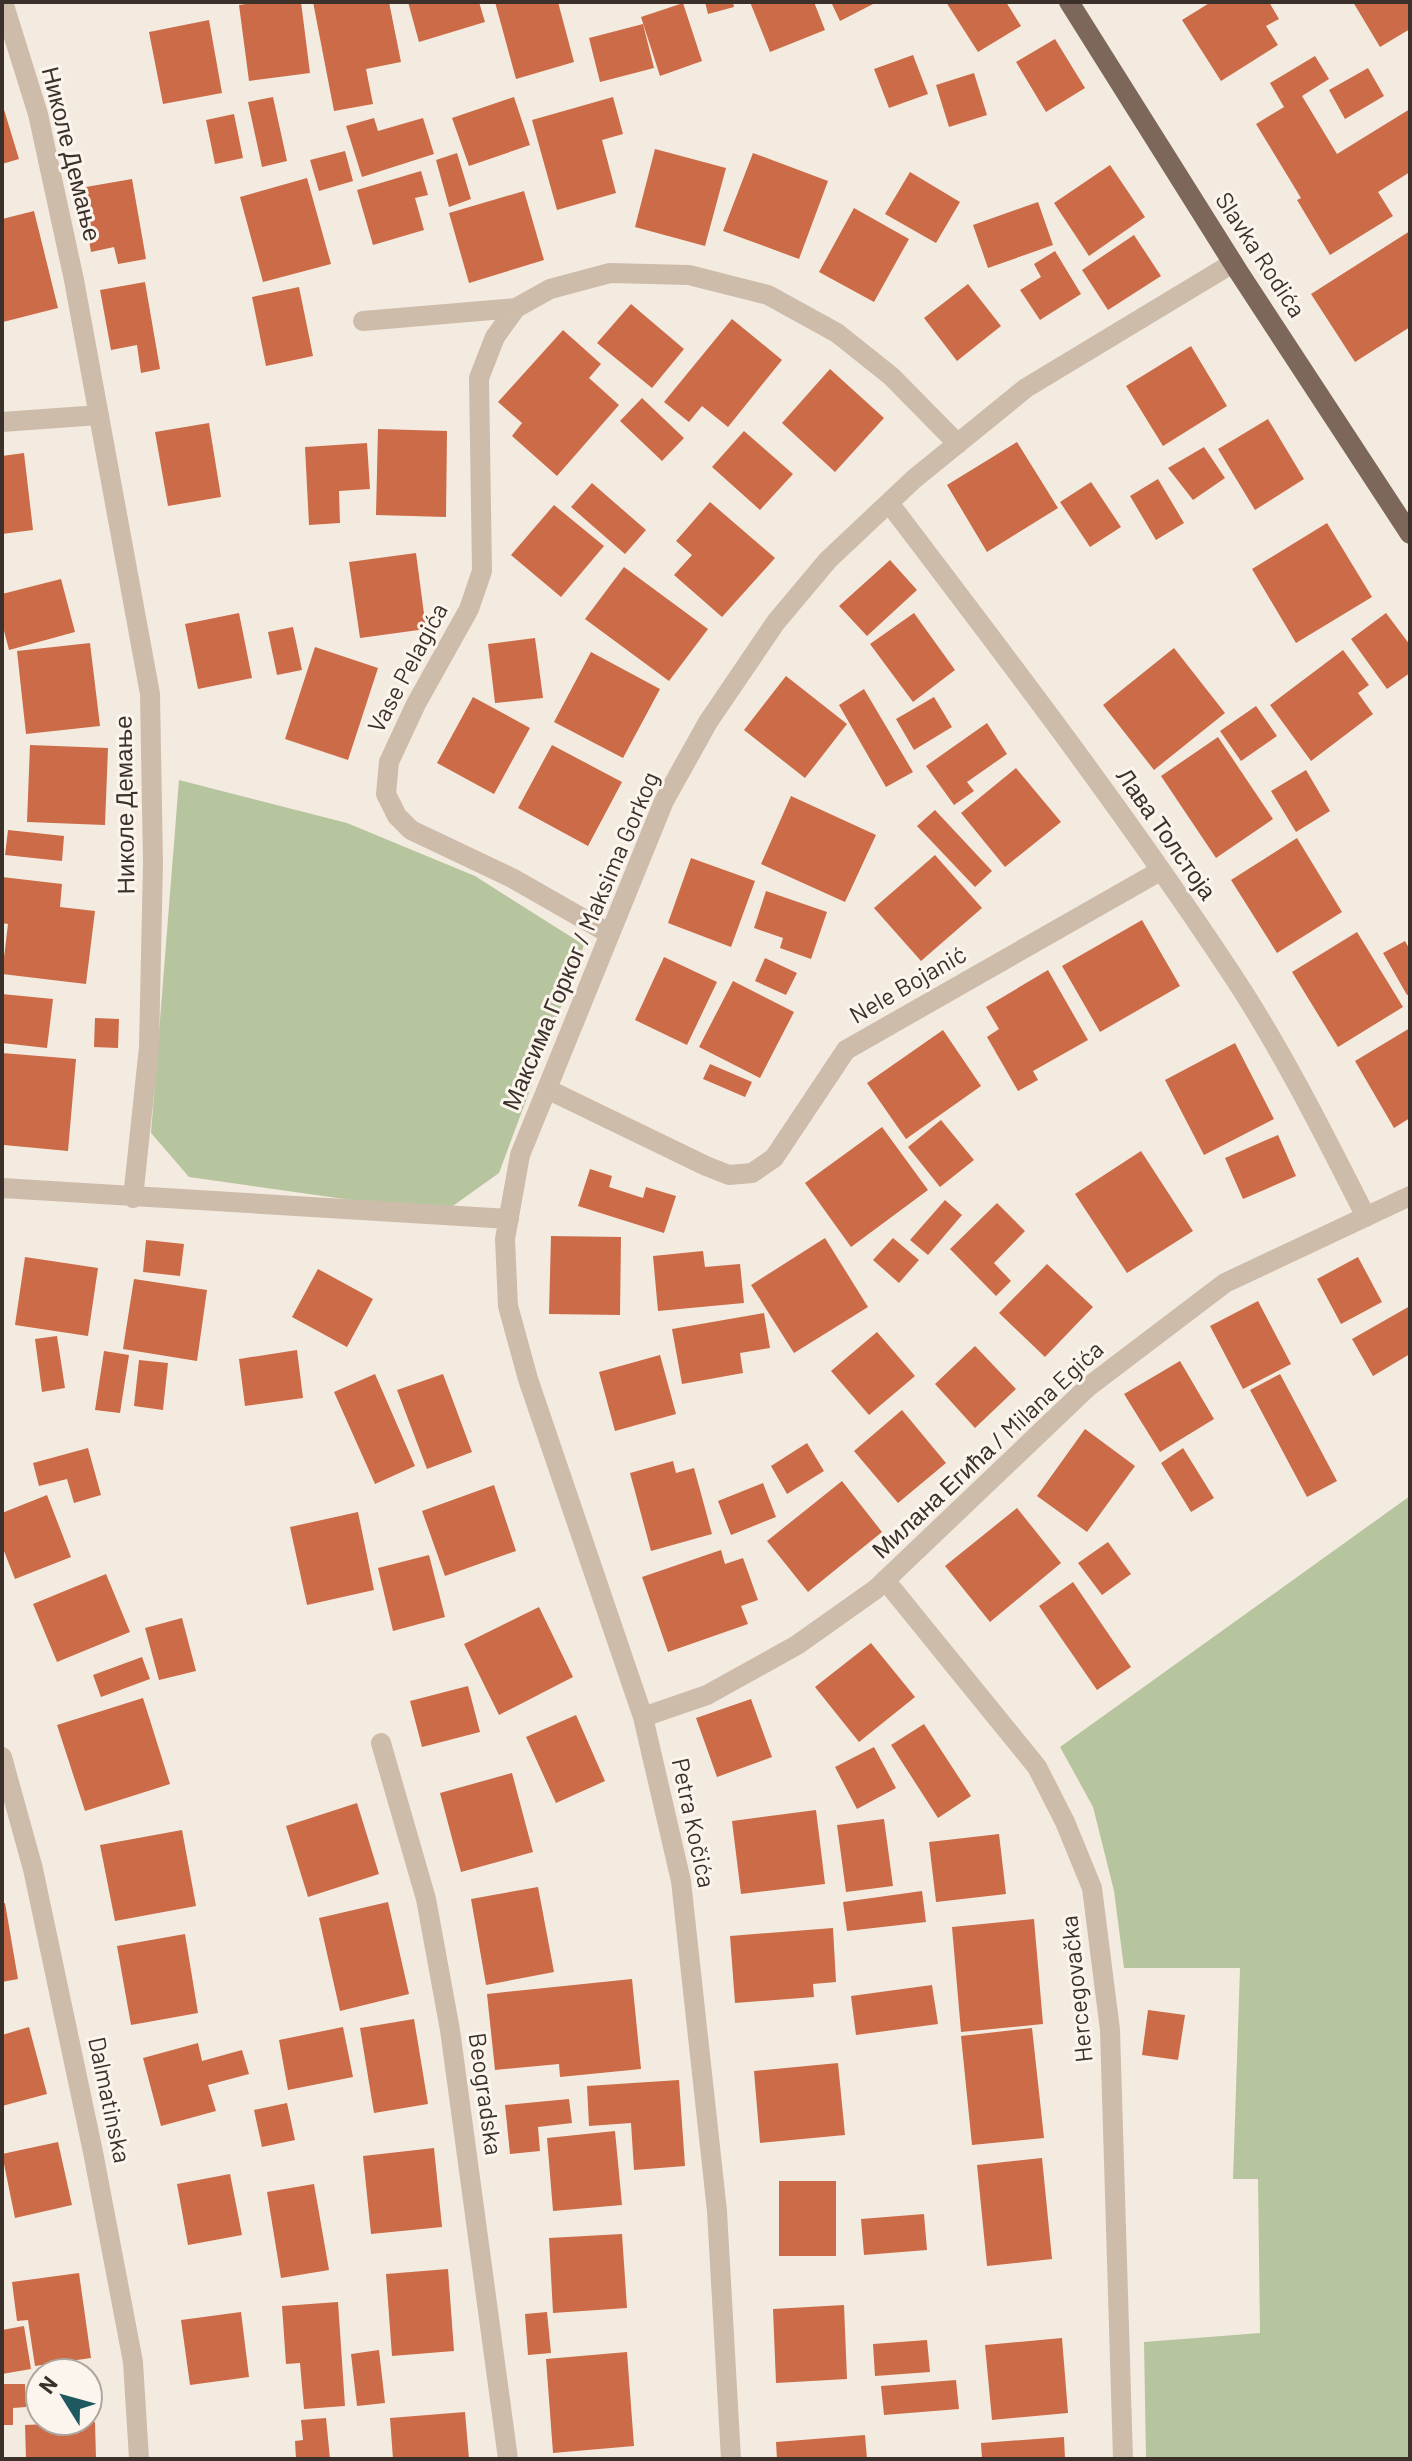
<svg xmlns="http://www.w3.org/2000/svg" width="1412" height="2461" viewBox="0 0 1412 2461" font-family="Barlow,sans-serif">
  <rect width="100%" height="100%" fill="#f4ebe0"/>
  <path fill="#b7c59f" d="M179,780L347,823L475,876L584,945L499,1173L443,1213L189,1177L151,1133Z
    M1410,1496V2459H1146L1144,2342L1260,2333L1258,2179H1233L1240,1968H1124L1114,1891L1093,1807L1060,1747Z"/>
  <path fill="#cb6b47" d="M260,2H301L310,73L249,81L239,5Z
    M313,2H389L401,62L366,69L373,104L334,111Z
    M408,2H479L485,22L419,42Z
    M495,2H558L574,62L516,79Z
    M705,2H733L734,7L708,14Z
    M750,2H814L825,30L770,52Z
    M831,2H877L840,21Z
    M946,2H1006L1021,26L978,52Z
    M1211,2H1269L1279,19L1266,26L1278,45L1221,81L1182,20Z
    M1353,2H1410V29L1380,47Z
    M683,3L702,61L660,76L641,17Z
    M209,20L222,93L163,104L149,32Z
    M643,24L654,68L600,82L589,38Z
    M1055,39L1085,88L1046,112L1016,62Z
    M913,55L928,94L889,108L874,69Z
    M1315,56L1329,79L1302,96L1337,154L1410,109V172L1378,192L1393,216L1330,255L1297,200L1301,198L1256,124L1284,107L1270,83Z
    M1368,68L1384,96L1345,119L1329,90Z
    M974,73L987,115L949,127L936,85Z
    M273,97L287,161L262,167L248,102Z
    M514,97L530,145L469,166L452,118Z
    M613,97L623,134L602,140L616,193L557,210L532,120Z
    M2,103L19,159L2,164Z
    M234,114L243,158L215,164L206,120Z
    M374,118L378,131L423,118L434,154L362,177L346,126Z
    M655,149L726,168L705,246L635,227Z
    M345,151L353,181L319,191L310,160Z
    M457,153L471,199L449,207L436,160Z
    M753,153L828,181L799,259L723,231Z
    M1110,165L1145,217L1089,256L1054,203Z
    M421,171L428,195L415,198L424,230L373,245L357,190Z
    M910,172L960,202L936,243L885,214Z
    M307,178L331,264L263,282L240,197Z
    M132,179L146,259L118,264L114,247L91,252L80,188Z
    M524,191L544,260L469,283L449,213Z
    M1038,202L1053,245L988,268L973,225Z
    M854,208L909,239L874,302L819,272Z
    M34,211L58,308L3,322L2,219Z
    M1410,231V327L1355,362L1311,294Z
    M1134,235L1161,276L1108,310L1082,270Z
    M1055,251L1081,294L1040,320L1020,290L1041,277L1034,264Z
    M145,282L160,369L141,373L137,345L111,350L100,290Z
    M968,284L1001,326L957,361L924,318Z
    M299,287L313,356L266,366L252,297Z
    M631,304L684,349L652,388L597,343Z
    M732,319L782,360L728,427L702,406L689,422L664,402Z
    M563,330L601,364L589,378L619,405L557,476L512,436L522,423L498,402Z
    M1191,346L1227,406L1163,446L1126,386Z
    M830,369L884,418L835,472L782,423Z
    M642,398L684,438L662,461L620,421Z
    M1268,419L1304,479L1255,510L1218,449Z
    M209,423L221,497L168,506L155,432Z
    M378,429L447,431L446,517L376,515Z
    M744,431L793,474L760,510L712,467Z
    M1017,442L1058,508L987,552L947,485Z
    M367,443L370,489L339,491L340,523L309,525L305,447Z
    M1204,447L1225,478L1193,500L1168,468Z
    M24,453L33,530L2,534V456Z
    M1158,479L1184,523L1156,540L1130,496Z
    M1091,482L1121,527L1090,547L1060,502Z
    M592,483L646,530L625,554L571,507Z
    M710,502L775,558L722,617L674,575L692,555L676,541Z
    M554,505L604,546L561,597L511,555Z
    M1327,523L1372,597L1296,643L1252,569Z
    M416,553L426,629L360,638L349,562Z
    M890,560L917,590L867,636L839,606Z
    M624,567L708,629L669,681L585,619Z
    M61,579L75,632L9,650L2,623V594Z
    M239,613L252,678L198,689L185,624Z
    M914,613L955,670L913,702L870,644Z
    M1386,613L1410,645V673L1387,689L1351,639Z
    M293,627L302,670L277,675L268,632Z
    M535,638L543,698L495,703L488,644Z
    M90,643L100,726L26,734L17,651Z
    M315,647L378,668L348,760L285,739Z
    M1174,648L1225,713L1154,770L1103,705Z
    M1343,650L1369,685L1358,693L1373,714L1311,761L1270,705Z
    M591,652L660,689L623,758L554,722Z
    M786,676L847,724L805,778L744,730Z
    M864,689L913,772L886,787L839,705Z
    M473,697L530,728L494,794L437,763Z
    M934,697L952,727L914,750L896,719Z
    M1256,706L1277,736L1241,761L1220,731Z
    M987,723L1007,754L967,782L974,791L954,805L926,766Z
    M1218,737L1273,819L1216,858L1161,776Z
    M30,745L108,748L105,825L27,822Z
    M552,745L622,782L588,846L518,808Z
    M1016,768L1061,822L1005,867L961,813Z
    M1306,770L1330,811L1296,832L1271,791Z
    M791,796L876,835L845,902L761,864Z
    M935,810L992,871L975,887L917,826Z
    M8,830L64,836L62,861L5,855Z
    M1297,838L1342,912L1277,953L1231,880Z
    M935,855L982,908L921,961L874,908Z
    M691,858L755,881L731,947L668,923Z
    M2,877L62,884L60,907L95,911L86,984L2,974L8,924L2,923Z
    M766,891L827,912L811,959L780,948L783,938L754,928Z
    M1142,920L1180,986L1100,1032L1062,966Z
    M1357,932L1403,1007L1338,1047L1292,972Z
    M1405,941L1410,950V994L1407,995L1383,953Z
    M664,957L717,982L687,1045L635,1020Z
    M765,958L797,973L786,995L755,981Z
    M1048,970L1088,1040L1033,1071L1038,1080L1018,1091L987,1037L999,1029L986,1007Z
    M733,981L794,1012L760,1078L699,1047Z
    M2,994L53,999L47,1048L2,1043Z
    M95,1018L119,1019L118,1048L94,1047Z
    M1410,1028V1118L1394,1128L1355,1061Z
    M943,1030L981,1086L906,1139L867,1083Z
    M1235,1043L1274,1119L1204,1155L1165,1080Z
    M2,1053L76,1059L68,1151L4,1145Z
    M710,1064L752,1082L745,1097L703,1079Z
    M941,1120L974,1160L940,1187L908,1147Z
    M882,1127L928,1190L851,1247L805,1183Z
    M1278,1135L1296,1176L1243,1199L1225,1158Z
    M1141,1151L1193,1231L1127,1273L1075,1194Z
    M590,1169L612,1176L609,1187L643,1198L646,1187L676,1196L664,1233L578,1206Z
    M945,1200L962,1215L928,1255L910,1240Z
    M997,1203L1025,1231L994,1263L1011,1281L996,1296L950,1249Z
    M551,1236L621,1237L620,1315L549,1314Z
    M825,1238L868,1307L794,1353L751,1285Z
    M893,1238L919,1260L899,1283L873,1260Z
    M146,1240L184,1244L180,1276L143,1272Z
    M703,1251L705,1267L740,1264L744,1303L658,1311L653,1256Z
    M25,1257L98,1268L88,1336L15,1325Z
    M1358,1257L1382,1302L1341,1324L1317,1279Z
    M1047,1264L1093,1307L1045,1357L999,1313Z
    M318,1269L373,1299L347,1347L292,1317Z
    M134,1279L207,1290L197,1361L123,1349Z
    M1258,1301L1291,1364L1243,1389L1210,1326Z
    M1410,1306V1354L1373,1376L1352,1339Z
    M764,1313L770,1348L740,1353L743,1373L682,1384L672,1329Z
    M877,1332L915,1376L869,1415L831,1371Z
    M57,1336L65,1388L42,1392L35,1339Z
    M975,1346L1016,1389L975,1428L935,1384Z
    M297,1350L303,1398L245,1406L239,1359Z
    M104,1351L129,1355L120,1413L95,1410Z
    M660,1355L676,1414L615,1431L599,1372Z
    M139,1360L168,1363L163,1410L134,1406Z
    M1180,1361L1214,1419L1160,1452L1124,1394Z
    M375,1374L415,1466L375,1484L334,1392Z
    M443,1374L472,1452L427,1469L397,1390Z
    M1280,1374L1337,1481L1307,1497L1250,1390Z
    M902,1410L946,1463L898,1503L854,1451Z
    M1085,1429L1135,1466L1087,1532L1037,1496Z
    M807,1443L824,1471L787,1494L771,1466Z
    M88,1448L101,1495L74,1503L67,1479L39,1486L33,1463Z
    M1183,1448L1214,1498L1191,1512L1161,1463Z
    M673,1461L676,1473L694,1468L712,1534L651,1551L630,1473Z
    M842,1481L882,1532L808,1592L767,1541Z
    M763,1483L776,1517L731,1535L718,1501Z
    M494,1485L516,1551L445,1576L422,1511Z
    M47,1495L71,1557L15,1579L2,1546V1513Z
    M1017,1508L1061,1563L990,1622L945,1566Z
    M358,1512L374,1590L307,1605L290,1527Z
    M1108,1542L1131,1574L1102,1595L1078,1563Z
    M721,1550L725,1564L743,1558L758,1600L741,1606L748,1624L668,1652L642,1577Z
    M429,1555L445,1617L393,1631L378,1568Z
    M106,1574L130,1632L57,1662L33,1604Z
    M1073,1582L1131,1667L1097,1690L1039,1606Z
    M539,1607L573,1677L499,1715L464,1644Z
    M182,1618L196,1671L159,1680L145,1628Z
    M871,1643L915,1697L859,1742L815,1687Z
    M142,1657L150,1679L101,1697L93,1675Z
    M468,1686L480,1732L422,1747L410,1701Z
    M143,1698L170,1784L85,1811L57,1725Z
    M751,1699L772,1757L717,1777L696,1718Z
    M576,1715L605,1781L556,1803L526,1737Z
    M924,1724L971,1796L938,1818L891,1745Z
    M874,1747L896,1788L857,1809L835,1767Z
    M512,1773L533,1852L461,1872L440,1793Z
    M357,1803L379,1874L308,1897L286,1826Z
    M816,1810L825,1884L741,1894L732,1821Z
    M884,1819L893,1886L846,1892L837,1825Z
    M182,1830L196,1906L115,1921L100,1845Z
    M999,1834L1006,1894L936,1902L929,1842Z
    M538,1887L554,1972L486,1985L471,1899Z
    M922,1891L926,1922L847,1931L843,1902Z
    M388,1902L409,1994L340,2011L319,1918Z
    M5,1903L18,1979L2,1982V1904Z
    M1034,1919L1043,2024L961,2032L952,1927Z
    M833,1928L836,1982L813,1984L814,1997L735,2003L730,1936Z
    M185,1934L198,2013L131,2025L117,1946Z
    M632,1979L641,2069L560,2077L559,2064L495,2070L487,1994Z
    M932,1985L938,2024L856,2035L851,1996Z
    M1148,2010L1185,2015L1178,2060L1142,2055Z
    M414,2019L428,2104L374,2113L360,2028Z
    M29,2027L47,2094L2,2106V2035Z
    M343,2027L353,2077L288,2090L279,2040Z
    M1032,2028L1044,2138L972,2145L961,2036Z
    M198,2043L202,2061L242,2050L249,2074L208,2085L216,2111L161,2126L143,2058Z
    M838,2063L845,2135L760,2143L754,2071Z
    M679,2080L685,2166L634,2170L631,2123L589,2126L587,2086Z
    M569,2099L572,2123L538,2127L540,2151L510,2154L505,2105Z
    M287,2103L295,2140L262,2147L254,2110Z
    M615,2131L622,2205L553,2211L547,2138Z
    M58,2142L72,2205L15,2218L2,2154Z
    M434,2148L442,2227L371,2234L363,2156Z
    M1042,2158L1052,2259L987,2266L977,2165Z
    M230,2174L242,2235L188,2245L177,2184Z
    M779,2181H836V2256H779Z
    M314,2184L329,2270L281,2278L267,2192Z
    M924,2214L927,2250L864,2255L861,2219Z
    M622,2234L627,2308L553,2313L549,2238Z
    M448,2269L454,2351L392,2356L386,2274Z
    M79,2273L91,2358L35,2366L28,2320L17,2321L12,2282Z
    M338,2302L345,2406L304,2409L300,2363L286,2364L282,2306Z
    M844,2305L847,2379L776,2383L773,2309Z
    M241,2312L249,2377L190,2385L181,2320Z
    M547,2312L551,2353L528,2355L525,2314Z
    M24,2326L31,2369L2,2374V2330Z
    M1062,2338L1068,2413L992,2420L985,2345Z
    M927,2340L930,2372L875,2376L873,2344Z
    M379,2350L385,2403L357,2406L351,2354Z
    M627,2352L634,2446L553,2453L546,2359Z
    M956,2380L959,2409L884,2415L881,2386Z
    M2,2384H25L26,2407L13,2408V2425H2Z
    M465,2412L469,2459H393L390,2418Z
    M326,2418L330,2459H296L295,2441L303,2440L301,2420Z
    M95,2422L96,2459H26L25,2425Z
    M865,2435L867,2459H777L776,2442Z
    M1064,2437L1065,2459H982L981,2443Z"/>
  <g fill="none" stroke-linecap="round" stroke-linejoin="round">
    <path stroke="#cebcab" stroke-width="20" d="M3,2L38,114L74,280L150,694L153,863L149,1047L133,1198
      M363,321L516,308
      M2,422L99,415
      M889,503C1006,657 1124,811 1231,973C1282,1050 1324,1134 1366,1217
      M610,934L512,878L411,830L397,816L386,794L389,762L416,704L469,609L482,571L479,378L495,337L516,308L550,289L610,273L689,275L768,295L837,333L891,376L958,444
      M547,1089L706,1166L729,1175L752,1173L774,1158L846,1050L1160,871
      M2,1188L509,1219
      M885,1580L1037,1767L1065,1822L1092,1888L1110,2030L1123,2459
      M643,1717L707,1695L797,1645L876,1589L1088,1387L1225,1283L1410,1196
      M381,1743L426,1899L450,2030L508,2459
      M2,1757L33,1869L93,2152L133,2362L139,2459
      M731,2459L717,2211L681,1881L643,1717L528,1379L508,1306L505,1239L520,1155L664,801L708,722L776,622L828,560L914,479L1026,388L1233,263"/>
    <path stroke="#7d675b" stroke-width="20" d="M1069,2L1238,271L1410,534"/>
  </g>
  <g text-anchor="middle" stroke-width="6" stroke-linejoin="round" paint-order="stroke">
    <g font-size="24" fill="#3b302a" stroke="#fbf5ed">
      <text transform="translate(71 154) rotate(76)" y="8">Николе Демање</text>
      <text transform="translate(1260 255) rotate(57)" y="8">Slavka Rodića</text>
      <text transform="translate(408 668) rotate(-62)" y="8">Vase Pelagića</text>
      <text transform="translate(125 805) rotate(-91)" y="8">Николе Демање</text>
      <text transform="translate(1166 834) rotate(55)" y="8">Лава Толстоја</text>
      <text transform="translate(581 941) rotate(-67)" y="8">Максима Горког / Maksima Gorkog</text>
      <text transform="translate(908 985) rotate(-30)" y="8">Nele Bojanić</text>
      <text transform="translate(988 1450) rotate(-43)" y="8">Милана Егића / Milana Egića</text>
      <text transform="translate(693 1823) rotate(78)" y="8">Petra Kočića</text>
      <text transform="translate(1077 1989) rotate(-96)" y="8">Hercegovačka</text>
      <text transform="translate(485 2094) rotate(82)" y="8">Beogradska</text>
      <text transform="translate(109 2100) rotate(78)" y="8">Dalmatinska</text>
    </g>
  </g>
  <rect width="1412" height="2461" fill="none" stroke="#3b302a" stroke-width="8"/>
  <g transform="translate(64 2397) rotate(307)"><circle r="38" fill="#fbf5ed" stroke="#aea69f" stroke-width="2"/>
  <path d="M0-6L14 30L0 20L-14 30Z" fill="#1d595f"/>
  <text y="-12" font-size="22" font-weight="bold" text-anchor="middle" fill="#3b302a">N</text>
  </g>
</svg>
